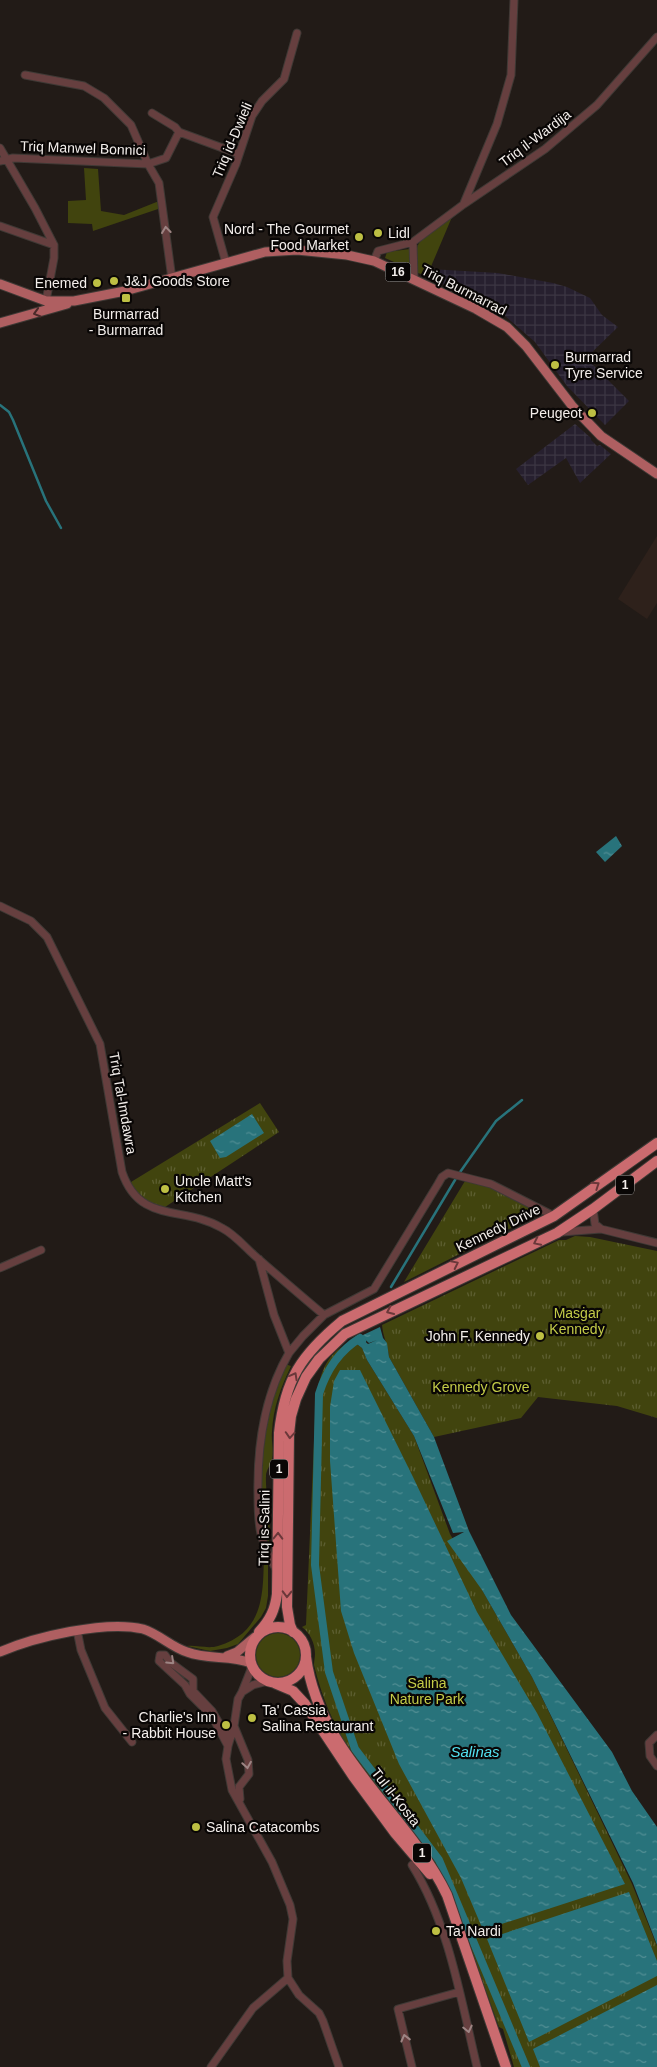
<svg xmlns="http://www.w3.org/2000/svg" width="657" height="2067" viewBox="0 0 657 2067" font-family="Helvetica,sans-serif">
  <defs>
    <pattern id="industrial-grid" width="8" height="8" patternUnits="userSpaceOnUse" patternTransform="scale(1.25)"><rect width="8" height="8" fill="#27202f"/><path d="M0 4h8M4 0v8" fill="none" stroke="#3c3643"/></pattern>
    <pattern id="park-tufts" width="24" height="20" patternUnits="userSpaceOnUse" patternTransform="scale(1.25)"><rect width="24" height="20" fill="#41440e"/><path d="M3 7l-1-3M5 7V3M7 7l1-3M15 17l-1-3M17 17v-4M19 17l1-3" fill="none" stroke="#5d5f31"/></pattern>
    <pattern id="water-ripples" width="26" height="14" patternUnits="userSpaceOnUse" patternTransform="scale(1.25)"><rect width="26" height="14" fill="#28737b"/><path d="M2 4q2-2 4 0t4 0M15 11q2-2 4 0t4 0" fill="none" stroke="#528e94"/></pattern>
  </defs>
  <rect width="100%" height="100%" fill="#221b17"/>
  <path fill="#2e211b" d="M657,536V603L647,619L618,599Z"/>
  <path fill="url(#industrial-grid)" d="M430,269L498,273L553,283L567,287L590,298L602,315L618,327L586,358L629,401L605,425L567,386L535,342L503,314L427,276Z
    M575,424L591,438V440L597,446L600,445L611,454L580,483L566,458L528,485L516,469Z"/>
  <path fill="#41440e" d="M84,168L98,169L101,211L124,215L159,201L161,208L93,231L92,224L68,223V201L86,200Z
    M452,217L427,276L418,273C418,265 416,256 417,249C418,237 442,224 452,217Z
    M410,249V269L385,258L387,252Z
    M285,1364L291,1366C281,1387 273,1408 272,1432C271,1440 274,1450 272,1459C271,1465 266,1470 266,1476C265,1493 273,1534 268,1544C252,1491 262,1414 285,1364Z
    M264,1550L268,1560V1596L266,1608L261,1617L238,1644L227,1648L210,1651L187,1646C197,1645 208,1649 218,1646C266,1632 263,1591 264,1550Z
    M256 1655a22 22 0 1 1 44 0a22 22 0 1 1-44 0Z"/>
  <path fill="url(#park-tufts)" d="M260,1103L279,1132L162,1209C148,1203 136,1197 131,1182Z
    M465,1181C491,1186 518,1195 537,1215L404,1282Z
    M575,1236L590,1237L657,1251V1418L617,1406L538,1397L521,1418L434,1437L389,1357C388,1345 383,1337 382,1325L559,1240H566Z
    M353,1341L362,1348L367,1360L414,1436L450,1534L532,1677L632,1884L657,1946V2067H514L503,2029L499,2027L474,1958L436,1865L350,1751C334,1726 321,1695 314,1665C314,1661 315,1658 315,1654C315,1643 310,1633 302,1627L306,1625L316,1396C322,1369 326,1353 353,1341Z"/>
  <path fill="url(#water-ripples)" d="M616,836L622,846L605,862L596,852Z
    M252,1114L264,1133L226,1157L220,1158L210,1141Z
    M380,1327L383,1338L387,1343L389,1357L434,1437L469,1531L511,1615L612,1752L632,1791L657,1827V1945L633,1883L532,1677L482,1590L447,1541L464,1532L453,1533L414,1436L367,1360L362,1348L353,1341L360,1337L368,1344L377,1340L369,1343L361,1336Z
    M340,1370H360L413,1477L477,1612L537,1713L625,1884L483,1930L461,1878L399,1764L354,1653L341,1611L330,1461V1407L334,1381Z
    M629,1892L657,1961V1976L529,2042L487,1939Z
    M657,1985V2067H540L533,2049Z"/>
  <g fill="none" stroke-linecap="round" stroke-linejoin="round">
    <path stroke="#28737b" stroke-width="2.5" d="M0,405L9,412L13,420L46,501L61,528
      M391,1287L458,1175L496,1121L522,1100"/>
    <path stroke="#28737b" stroke-width="8" d="M362,1341L360,1338C339,1351 326,1371 319,1394L315,1565L329,1672L355,1749L439,1860L526,2067"/>
    <defs>
      <path id="minor" d="M25,75L84,86L104,98L131,125L148,164L159,183L172,279
        M152,113L175,127L179,132L239,154
        M0,148L35,208L54,245V258L46,301
        M0,161L13,158L148,164L166,158L179,132
        M464,203L497,124L511,75L514,0
        M0,226L54,245
        M413,242L414,279
        M374,261L378,251L413,242L464,204L545,149L597,105L657,37
        M226,263L213,217L236,164L252,116L262,101L284,79L297,33
        M0,906L31,921L47,937L100,1044L122,1172C140,1225 184,1205 222,1228C234,1234 244,1246 254,1255C277,1275 300,1295 324,1315L374,1289L438,1184L442,1177L448,1173L491,1184L554,1216
        M593,1209L595,1224L601,1229
        M562,1232L601,1229L657,1243
        M259,1259L274,1315L289,1353C264,1396 257,1446 258,1495C258,1508 258,1521 261,1534C264,1546 270,1558 276,1569
        M0,1268L41,1250
        M289,1353L303,1336L324,1315
        M77,1630L81,1650L105,1708L132,1742
        M252,1667L242,1692L253,1685L268,1681
        M234,1726L248,1760L249,1774L239,1787L240,1799
        M657,1735L649,1743L650,1756L657,1766
        M228,1746L212,1716L190,1694L185,1685L159,1661L160,1655H165L170,1662L193,1679V1691L212,1711L224,1732L231,1737
        M412,1865C449,1924 461,2000 477,2067
        M288,1978L299,1995L319,2013L323,2021L339,2067
        M211,2067L253,2008L288,1978L287,1961L293,1919L290,1905L272,1862L232,1790L226,1759L228,1746L234,1726L238,1699L242,1692
        M412,2067L398,2009L459,1992"/>
      <path id="major" d="M0,284L46,301H74L125,291L265,252L297,250L347,255L374,261L476,309L507,327L526,346L573,407L601,436L657,474
        M0,323L67,304
        M0,1652C34,1637 106,1620 143,1629C159,1634 171,1647 187,1652C208,1660 230,1655 251,1663
        M227,1656L237,1652L255,1637"/>
      <path id="highway" d="M250 1655a28 28 0 1 1 56 0a28 28 0 1 1-56 0Z
        M259,1632C270,1620 275,1610 277,1594L279,1433C285,1379 301,1355 342,1321L554,1216L657,1143
        M293,1632L290,1625L287,1607L289,1434L291,1416L296,1399L306,1377L319,1359L345,1334L557,1233L593,1209L657,1161
        M306,1657C319,1755 407,1812 447,1895L506,2067
        M274,1683L293,1691L305,1704L353,1776L395,1833L430,1874"/>
    </defs>
    <use href="#minor" stroke="#3f3935" stroke-width="9"/>
    <use href="#major" stroke="#3f3935" stroke-width="11"/>
    <use href="#highway" stroke="#3f3935" stroke-width="12"/>
    <use href="#minor" stroke="#663f3f" stroke-width="7"/>
    <use href="#major" stroke="#af5f61" stroke-width="9"/>
    <use href="#highway" stroke="#cb6b6f" stroke-width="10"/>
  </g>
  <defs><path id="oneway-chevron" d="M-2-3.5L2.5 0L-2 3.5" fill="none" stroke-width="1.6" stroke-linecap="round" stroke-linejoin="round" transform="scale(1.25)"/></defs>
  <g stroke="#9e8584">
    <use href="#oneway-chevron" transform="translate(166 230) rotate(-97)"/>
    <use href="#oneway-chevron" transform="translate(171 1661) rotate(43)"/>
    <use href="#oneway-chevron" transform="translate(247 1765) rotate(81)"/>
    <use href="#oneway-chevron" transform="translate(468 2029) rotate(77)"/>
    <use href="#oneway-chevron" transform="translate(405 2038) rotate(-104)"/>
  </g>
  <use stroke="#4b2a2a" href="#oneway-chevron" transform="translate(37 313) rotate(163)"/>
  <g stroke="#6a383a">
    <use href="#oneway-chevron" transform="translate(596 1185) rotate(-34)"/>
    <use href="#oneway-chevron" transform="translate(537 1242) rotate(154)"/>
    <use href="#oneway-chevron" transform="translate(455 1264) rotate(-26)"/>
    <use href="#oneway-chevron" transform="translate(390 1311) rotate(155)"/>
    <use href="#oneway-chevron" transform="translate(294 1376) rotate(-61)"/>
    <use href="#oneway-chevron" transform="translate(290 1435) rotate(94)"/>
    <use href="#oneway-chevron" transform="translate(278 1536) rotate(-89)"/>
    <use href="#oneway-chevron" transform="translate(287 1594) rotate(91)"/>
  </g>
  <g fill="#bdbf43" stroke="#090605" stroke-width="2">
    <circle cx="378" cy="233" r="5"/>
    <circle cx="359" cy="237" r="5"/>
    <circle cx="114" cy="281" r="5"/>
    <circle cx="97" cy="283" r="5"/>
    <rect x="121" y="293" width="10" height="10" rx="2.5"/>
    <circle cx="555" cy="365" r="5"/>
    <circle cx="592" cy="413" r="5"/>
    <circle cx="165" cy="1189" r="5"/>
    <circle cx="540" cy="1336" r="5"/>
    <circle cx="252" cy="1718" r="5"/>
    <circle cx="226" cy="1725" r="5"/>
    <circle cx="196" cy="1827" r="5"/>
    <circle cx="436" cy="1931" r="5"/>
  </g>
  <g text-anchor="middle" stroke-width="4.5" stroke-linejoin="round" paint-order="stroke">
    <g fill="#090605" stroke="#ada8a6" stroke-width="1">
      <rect x="385.5" y="262.5" width="25" height="19" rx="4"/>
      <rect x="616" y="1175.5" width="18" height="19" rx="4"/>
      <rect x="270" y="1459.5" width="18" height="19" rx="4"/>
      <rect x="413" y="1843.5" width="18" height="19" rx="4"/>
    </g>
    <g font-size="12" font-weight="bold" fill="#f3eeeb">
      <text x="398" y="276">16</text>
      <text x="625" y="1189">1</text>
      <text x="279" y="1473">1</text>
      <text x="422" y="1857">1</text>
    </g>
    <g font-size="14" fill="#f3eeeb" stroke="#090605">
      <text transform="translate(535 138) rotate(-37)" y="5">Triq il-Wardija</text>
      <text transform="translate(232 140) rotate(-67)" y="5">Triq id-Dwieli</text>
      <text transform="translate(83 148) rotate(2)" y="5">Triq Manwel Bonnici</text>
      <text transform="translate(464 290) rotate(27)" y="5">Triq Burmarrad</text>
      <text transform="translate(123 1103) rotate(80)" y="5">Triq Tal-Imdawra</text>
      <text transform="translate(498 1228) rotate(-26)" y="5">Kennedy Drive</text>
      <text transform="translate(264 1528) rotate(-89)" y="5">Triq is-Salini</text>
      <text transform="translate(396 1797) rotate(52)" y="5">Tul il-Kosta</text>
    </g>
    <g font-size="14" fill="#f3eeeb" stroke="#090605" text-anchor="start">
      <text x="349" y="234" text-anchor="end">Nord - The Gourmet<tspan x="349" dy="16">Food Market</tspan></text>
      <text x="388" y="238">Lidl</text>
      <text x="124" y="286">J&amp;J Goods Store</text>
      <text x="87" y="288" text-anchor="end">Enemed</text>
      <text x="126" y="319" text-anchor="middle">Burmarrad<tspan x="126" dy="16">- Burmarrad</tspan></text>
      <text x="565" y="362">Burmarrad<tspan x="565" dy="16">Tyre Service</tspan></text>
      <text x="582" y="418" text-anchor="end">Peugeot</text>
      <text x="175" y="1186">Uncle Matt's<tspan x="175" dy="16">Kitchen</tspan></text>
      <text x="530" y="1341" text-anchor="end">John F. Kennedy</text>
      <text x="262" y="1715">Ta' Cassia<tspan x="262" dy="16">Salina Restaurant</tspan></text>
      <text x="216" y="1722" text-anchor="end">Charlie's Inn<tspan x="216" dy="16">- Rabbit House</tspan></text>
      <text x="206" y="1832">Salina Catacombs</text>
      <text x="446" y="1936">Ta' Nardi</text>
    </g>
    <g font-size="14" fill="#c4cc48" stroke="#090605">
      <text x="577" y="1318">Masġar<tspan x="577" dy="16">Kennedy</tspan></text>
      <text x="481" y="1392">Kennedy Grove</text>
      <text x="427" y="1688">Salina<tspan x="427" dy="16">Nature Park</tspan></text>
    </g>
    <g font-size="15" font-style="italic" fill="#53e2f1" stroke="#090605">
      <text x="475" y="1757">Salinas</text>
    </g>
  </g>
</svg>
